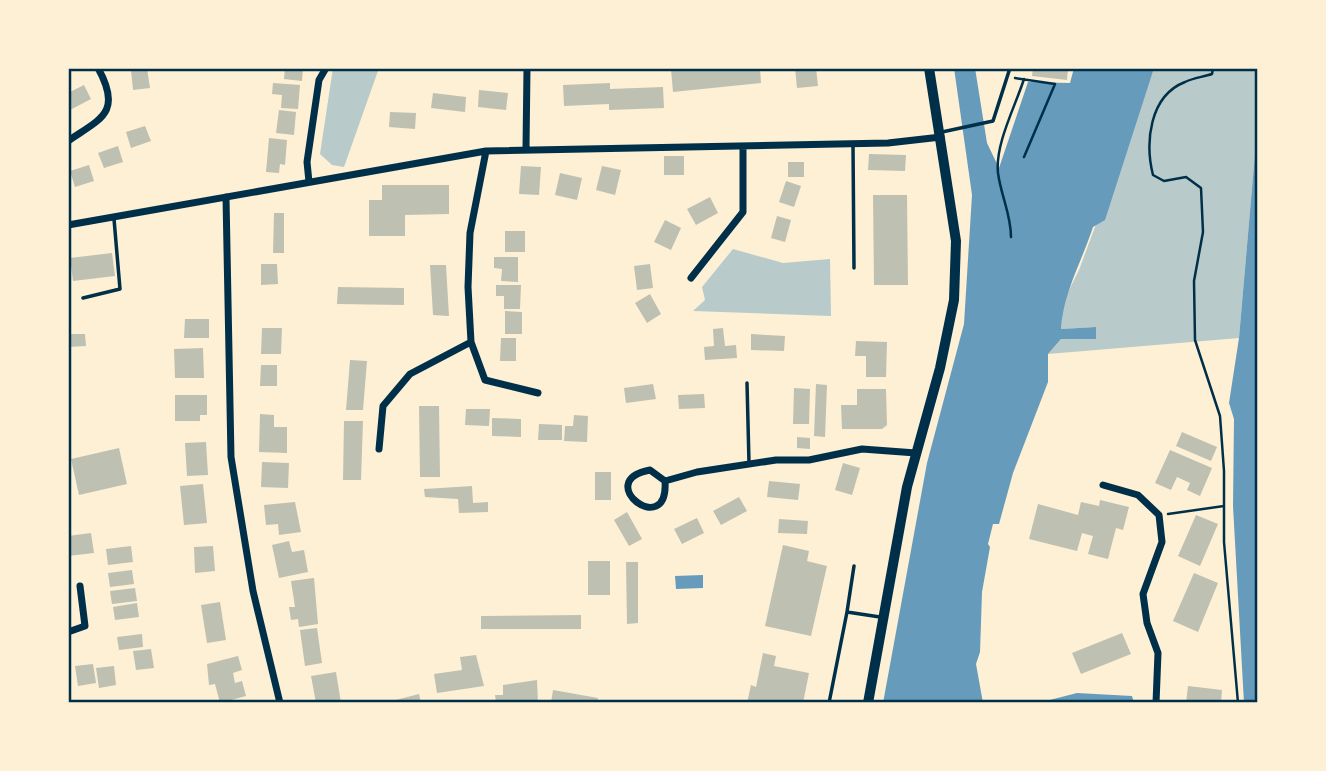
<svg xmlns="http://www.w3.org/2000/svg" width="1326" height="771" viewBox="0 0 1326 771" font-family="Helvetica,sans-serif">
  <rect width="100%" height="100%" fill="#fdf0d5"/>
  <path fill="#b9caca" d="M333,68H379L344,167L332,165L320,154Z
    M1154,68H1258V119L1239,338L1048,354L1061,339L1096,327L1061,329L1063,302L1079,270Z
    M733,249L783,263L830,259L831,316L693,311L705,300L702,287Z"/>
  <path fill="#669bbc" d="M954,68H975L987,143L999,168L1028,82L1070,83L1074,68H1154L1105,220L1093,227C1082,261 1063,293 1061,329L1096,327V339H1061L1048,354V382L1013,473L999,524H993L988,544L990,547L982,592L980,652L976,664L983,703H883L927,463L964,324L972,195Z
    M1258,119V703H1244L1233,506L1234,419L1229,403L1239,338Z
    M703,575V588L676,589L675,576Z
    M1077,693L1132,696L1134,703H1038Z"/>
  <path fill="#bec0b2" d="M147,68L150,88L133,90L131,70Z
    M285,68H303L302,81L284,79Z
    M760,68L761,83L673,92L671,69Z
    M795,68H816L818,86L797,88Z
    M1033,68H1068L1067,80L1032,76Z
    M273,83L300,85L298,109L281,108L282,95L272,94Z
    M610,83V89L663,87L664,108L609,110V104L564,106L563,85Z
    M84,85L91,99L70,110L68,93Z
    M479,90L508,93L506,110L478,107Z
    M433,93L466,97L465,112L431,108Z
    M279,110L296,112L294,135L276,133Z
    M390,112L416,113L415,129L389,127Z
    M145,126L151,141L131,148L126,132Z
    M269,138L287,140L285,165L280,164L279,173L266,172Z
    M118,146L123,162L104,168L98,153Z
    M869,154L906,155L905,171L868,170Z
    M664,156H684V175H664Z
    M788,162H804V177H788Z
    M89,165L94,181L75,187L70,171Z
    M521,166L541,167L539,195L519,194Z
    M602,166L621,170L615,195L596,190Z
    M560,173L582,178L577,200L555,195Z
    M786,181L801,186L794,207L779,202Z
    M382,185H449V214L405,215V236H369V200H382Z
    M873,195H907L908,285H874Z
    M710,197L718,213L696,225L687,209Z
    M274,213H284V253H273Z
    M777,216L791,220L785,242L771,238Z
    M665,220L681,228L671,250L654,242Z
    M505,231H525V252H505Z
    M112,253L115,276L73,281L70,258Z
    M494,257H518V282L501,281L502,269L494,268Z
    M261,264H277L278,284L261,285Z
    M650,264L653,288L637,290L634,266Z
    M430,265H446L449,316L433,315Z
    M496,285H521L520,309H504V296H496Z
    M338,287L404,288V305L337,304Z
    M650,294L661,314L647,323L635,303Z
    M505,311L522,312V334H505Z
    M185,319H209V338H184Z
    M262,328H282L281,354H261Z
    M723,328L725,346L736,345L737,358L705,360L704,347L714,346L713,329Z
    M68,334H85L86,346L68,347Z
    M751,334L785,336L784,351L751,350Z
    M501,338H516V361H500Z
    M856,341L887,342L886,377H866V356H855Z
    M203,348L204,378H175L174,349Z
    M350,360L367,361L363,410H346Z
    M261,365H277V386H260Z
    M653,384L656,399L626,403L624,388Z
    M816,384L827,385L825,437L814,436Z
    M794,388L810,389L809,424H793Z
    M857,389H886L887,425L882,429H842L841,405H857Z
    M704,394L705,408L679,409L678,395Z
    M175,395H207V415H200V421H175Z
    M419,406H439L440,477H420Z
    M466,409H490L489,426L465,425Z
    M260,414L274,415V427H287V453L259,452Z
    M574,415L588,416L587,442L564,441L565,426H573Z
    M492,418L521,419V437L492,436Z
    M344,421H363L361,480H343Z
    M539,424L562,425V440H538Z
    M1182,432L1217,447L1211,461L1176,446Z
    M797,437L810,438V449L797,448Z
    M206,442L208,475L187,476L185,443Z
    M119,448L127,484L79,495L71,459Z
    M1170,450L1212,468L1200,496L1187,490L1190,483L1177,477L1171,490L1155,483Z
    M262,462L289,463L288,488L261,487Z
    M843,463L860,468L852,495L835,490Z
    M595,472H611V500H595Z
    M769,481L800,484L798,500L767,497Z
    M203,484L207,523L184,525L180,486Z
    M472,486L473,503L488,502V512L459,513L458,499L425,497L424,489Z
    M739,497L747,511L721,525L713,511Z
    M1100,500L1129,507L1123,530L1116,528L1108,559L1088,554L1093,536L1082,533L1077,551L1029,539L1038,504L1078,515L1081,502L1099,506Z
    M295,502L301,532L279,535L278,524L266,525L264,505Z
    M627,512L642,539L629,546L614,520Z
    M1196,515L1218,524L1200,566L1178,556Z
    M697,518L704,533L682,544L674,529Z
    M779,519L808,521L807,534L778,533Z
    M91,533L94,553L68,556V536Z
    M289,541L292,552L304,550L308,572L279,578L272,545Z
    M783,545L809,551L807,561L827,566L811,636L765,626Z
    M131,546L133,562L108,565L106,549Z
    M213,546L215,571L195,573L194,547Z
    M588,561H610V595H588Z
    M626,562H638V623L627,624Z
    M132,570L134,584L110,587L108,573Z
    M1194,573L1218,583L1198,632L1173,621Z
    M314,578L318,624L299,627L298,619L291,620L289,607H295L291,581Z
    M135,588L137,601L112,604L110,591Z
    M220,602L226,640L207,643L201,605Z
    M137,603L139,617L115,620L113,607Z
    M581,615V629H481V616Z
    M317,628L322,663L305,666L300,630Z
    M1122,633L1131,654L1081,674L1072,653Z
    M142,634L143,647L119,650L117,637Z
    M151,649L154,668L136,670L133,651Z
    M763,653L776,656L774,666L809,673L803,703H747L751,685L756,687Z
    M476,655L484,686L437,693L434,674L462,670L460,657Z
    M238,656L242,670L233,673L235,683L242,681L246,696L220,703L215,684L209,685L207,664Z
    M93,664L96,683L78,686L75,666Z
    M114,666L116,685L99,688L96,668Z
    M336,672L341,703H316L311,676Z
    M537,680L538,703H496L495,695H503V685Z
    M1188,686L1222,690L1221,703H1186Z
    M553,690L598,698L597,703H551Z
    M419,694L421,703H388V702Z"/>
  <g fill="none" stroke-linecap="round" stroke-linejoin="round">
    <path stroke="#003049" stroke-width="2.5" d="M1213,68L1212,74C1203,77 1193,78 1185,82C1149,96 1145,143 1153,175L1164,181L1186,177L1201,188L1203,232L1194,281L1195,340L1220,416L1224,471V542L1238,703
      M1015,78L1055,84L1024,157
      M1011,237C1011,214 1001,196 998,173C995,144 1015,107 1024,79
      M1168,514L1224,506"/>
    <path stroke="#003049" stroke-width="3.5" d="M942,132L993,121L1010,68
      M853,145L854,268
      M83,298L120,289L114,219
      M747,383L749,463
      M847,612L854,566
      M829,703L847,612L880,617"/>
    <path stroke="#003049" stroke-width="7" d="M68,141C100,119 123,113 98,68
      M526,148L527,68
      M309,182L307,162L319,80L326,68
      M226,197L231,457L253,591L280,703
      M68,225L486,151L888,143L941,137
      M691,278L743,212V146
      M471,342L485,380L538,393
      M379,449L383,406L410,374L471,342L468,287L470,233L486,151
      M665,481L650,470C591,481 669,541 665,481L697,472L776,460H809L862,449L916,453
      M1103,485L1138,495L1159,515L1162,542L1143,594L1147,623L1158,653L1156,703
      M68,632L85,626L80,586"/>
    <path stroke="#003049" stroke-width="10" d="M868,703L907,487L940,368L954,300L956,241L929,68"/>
  </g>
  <rect width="1326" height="771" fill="none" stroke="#fdf0d5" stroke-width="140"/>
  <rect x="70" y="70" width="1186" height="631" fill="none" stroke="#003049" stroke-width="2.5"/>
</svg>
